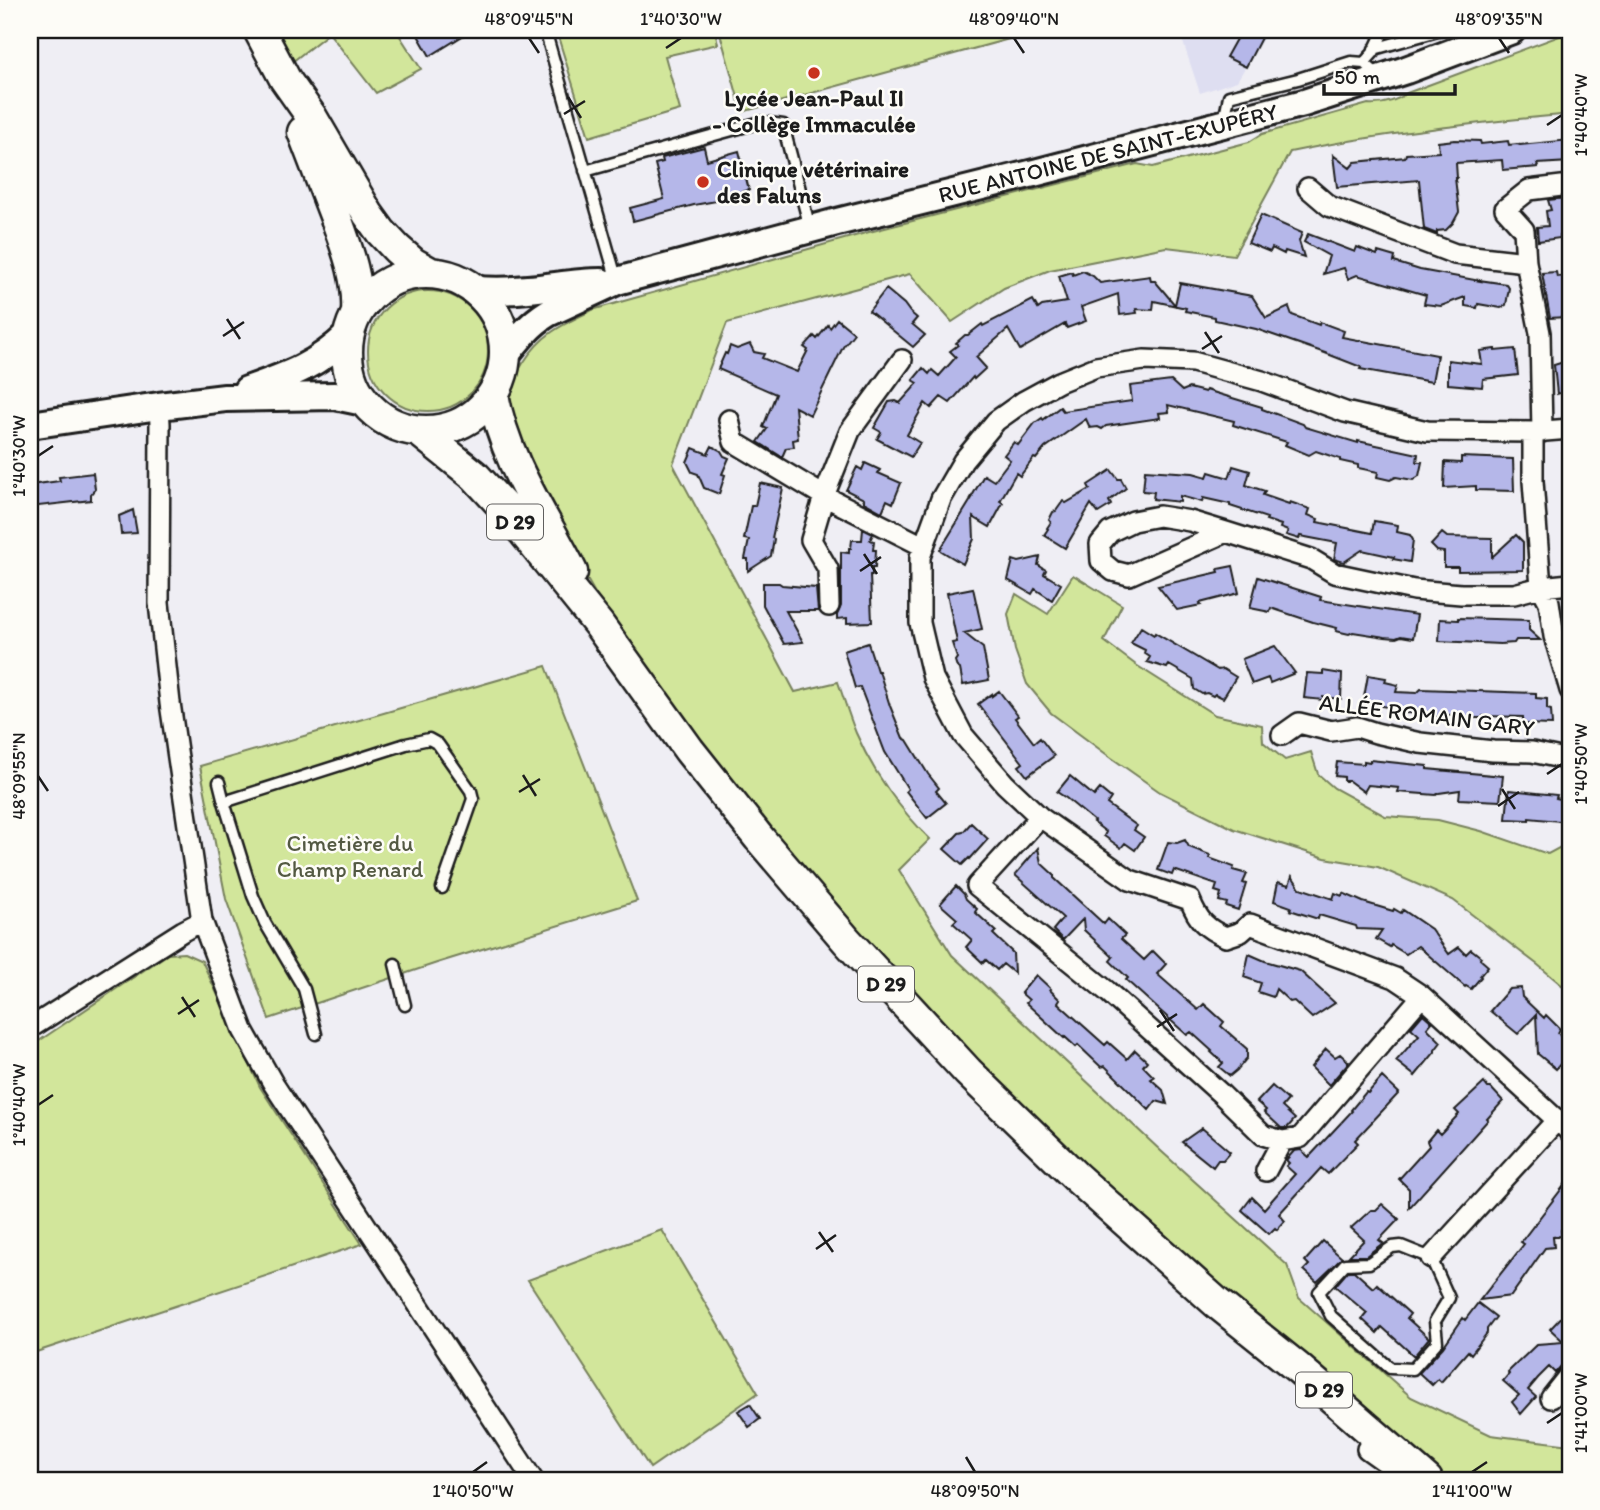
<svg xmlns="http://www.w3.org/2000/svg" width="1600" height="1510" viewBox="0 0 1600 1510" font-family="Itim,sans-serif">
  <rect width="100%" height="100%" fill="#efeef4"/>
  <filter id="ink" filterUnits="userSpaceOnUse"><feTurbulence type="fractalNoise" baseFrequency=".0143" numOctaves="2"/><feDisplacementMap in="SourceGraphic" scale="14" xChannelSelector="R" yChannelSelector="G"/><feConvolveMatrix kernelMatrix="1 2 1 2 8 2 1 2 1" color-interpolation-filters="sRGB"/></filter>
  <g filter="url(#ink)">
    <path fill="#dedef1" d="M1179,30H1268L1237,81L1200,93Z"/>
    <path fill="#d2e69b" stroke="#77815c" stroke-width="2" d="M275,30H396L421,69L376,93L329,33L292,62Z
      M556,30H715L718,44L665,56L680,110L589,137Z
      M719,30H1042L742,112Z
      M1570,32V114C1477,123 1382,133 1290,152L1234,255L1166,247L1050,270L1004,288L952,322L910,274L727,323L673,464L795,692L838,682C844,699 849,716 856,733C873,772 900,810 930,839L899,870L952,955L1161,1151L1287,1265L1299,1298L1411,1397L1491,1435L1570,1445V1480H1451L1437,1473L1092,1173L1046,1130L949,1032L854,932L778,840L665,695L611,621L553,520L505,400C516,373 528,349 552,332C565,323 579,317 592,310L869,232L1137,164L1153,167L1249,142L1262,134L1368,104C1382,105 1395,102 1407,93Z
      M368 351a60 60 0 1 1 120 0a60 60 0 1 1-120 0Z
      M1073,575L1122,605L1104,641L1136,665L1215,715L1262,725L1263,742L1285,760L1311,752L1318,774L1334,788L1385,816L1438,820L1481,831L1548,854L1570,842V992L1538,965L1453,900L1378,867L1325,858L1234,829L1160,792L1106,754L1051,713L1027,684L1015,650L1008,614L1016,594L1048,614Z
      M546,666L637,901L437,963L269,1019L226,899L200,766Z
      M184,953L202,961L260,1087L362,1244L30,1354V1047L168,954Z
      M662,1230L758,1393L650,1468L528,1280Z"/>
    <path fill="#b5b7e9" stroke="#1c1c1c" stroke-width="2" d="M415,30H472L430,56Z
      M1241,30H1265L1246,67L1226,57Z
      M1455,140L1480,141L1481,144L1508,141L1509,145L1517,144L1520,145L1570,140V162L1537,164L1538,167L1503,170L1502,160L1456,163L1457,178H1455L1459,212L1453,223L1446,230L1437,231V234L1424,229L1419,180L1337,187L1333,155L1350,168L1355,162L1405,157L1406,154L1439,152L1438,142Z
      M704,147L707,160L739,151L749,190L715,199L716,201L694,205L633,221L630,208L664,199L655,164L663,162L662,158Z
      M1567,198L1569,220H1570V234L1560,235V238L1538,241L1537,227L1548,226L1546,211L1551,210L1548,200Z
      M1261,215L1302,233L1299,241L1304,257L1285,251L1284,254L1272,248L1270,252L1248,243Z
      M1308,234L1355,252L1357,247L1377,255L1378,252L1395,257L1394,262L1420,270L1480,281L1479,280L1506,284L1509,288L1506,305L1501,308L1478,304L1477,308L1465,306V297L1441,306L1424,304L1426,295L1357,275L1348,279L1344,268L1323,274L1329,256L1304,242Z
      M1083,271L1093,276L1100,283L1150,276L1151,281H1155L1175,305L1180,283L1252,296L1266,318L1289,307L1292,315L1319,325L1320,322L1344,331L1342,337L1437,355L1432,382L1360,369L1361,367L1325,353L1256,329L1215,320V317L1185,311L1186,308L1154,301L1153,310L1136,309L1137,313L1120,315L1118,294L1081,307L1086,321L1067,328L1065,324L1020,350L1008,329L976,357L986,368L974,379L973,377L950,403L941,397L931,408L925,403L907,435L920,443L911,457L877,439L881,432L874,428L889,402L896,401L900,403L918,383L913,380L923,368L929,374L932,370L939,376L956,357L950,351L958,345L956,343L965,335H968L982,324L983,326L1033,300L1038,309L1042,306L1067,302L1059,276L1072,272L1073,275Z
      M1556,272L1557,277L1567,276L1568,289L1565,294L1566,306H1564L1565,317L1550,318L1542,273Z
      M886,289L904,304L910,312L917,318L912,324L925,335L913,347L869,311Z
      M837,319L854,333L843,347L810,415L795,407L798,439L793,440L794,447L786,448L782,457L758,442L767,429L763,427L776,394L718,369L725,353L727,354L730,346L737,349L750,344L754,352L764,354L762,358L797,372L808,350L804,347L814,336L817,339L828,325L830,328Z
      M1495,349V351L1515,349L1518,375L1483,379L1482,387L1448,384V360L1482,364L1480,351Z
      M1570,360V390L1557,394L1554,365Z
      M1171,381L1182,391L1189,388L1205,392L1206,390L1262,407V409L1303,424L1305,427L1358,443V441L1418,454L1417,462H1422L1419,476L1413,480L1396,477L1390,480L1377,477L1378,472L1358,468V465L1340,461V459L1316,451L1309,455L1285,445L1287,442L1233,425L1234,421L1168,405L1169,412L1159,413L1160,418L1106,426L1102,429L1098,427L1090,428L1086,419L1045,448L1036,459L1034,458L1020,476L1016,473L1000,501L1003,503L990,527L973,517L974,539L963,564L940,550L972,498H971L984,475L994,481L1010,460L1004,455L1014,442L1018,445L1035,423L1042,418L1043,420L1060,407L1063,411L1132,401L1130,386Z
      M712,446L721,451L724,456L729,458L722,474L725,475L719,494L704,488L698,474L692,472L687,462L693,448L708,454Z
      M1461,457L1513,459L1514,491L1476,490V486L1444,488L1445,462L1461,463Z
      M865,463L880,470L878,473L901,483L893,503L887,500L882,512L864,502V499L846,490L857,467L862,470Z
      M1233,466L1250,471L1246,485L1265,491L1263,495L1289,504L1290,502L1310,509L1308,515L1318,519L1317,522L1372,533L1374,521L1398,525L1397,532L1410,535L1413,540L1410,562L1393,559L1394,557L1362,550L1344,562L1334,559L1337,543L1300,536L1299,539L1286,535L1288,531L1280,528L1281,525L1266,520L1267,518L1230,506V504L1203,498L1202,502L1180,496V502L1153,499L1154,492L1143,491L1145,470L1193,473L1207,477L1209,472L1229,478Z
      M1111,470L1118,479H1121L1126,488L1109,501L1111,505L1098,513L1091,504L1065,548L1044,535L1048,529L1047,528L1051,522L1049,520L1053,512L1056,511L1063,501L1066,503L1090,489L1088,485Z
      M93,473L95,489L91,494V500L30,507V485L60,481L59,477Z
      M760,483L783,488L772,538L774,539L771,556L748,571V559H745L749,540L744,539L751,506H755Z
      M133,510L137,533L121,534L119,516Z
      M863,529L873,534L870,540L874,541L873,550H876L875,567H872V575H870L872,622L847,623V618L837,619V615L841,606V552L849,553V548H851L852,540H862Z
      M1442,533L1447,537L1492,538V557L1516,535L1523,542V570L1458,571V567H1444V552L1437,551L1431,545Z
      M1040,557L1038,565L1046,570L1044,574L1061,584L1052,600L1035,589L1032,594L1008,580L1013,560L1019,562Z
      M1233,566L1239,593L1200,603L1201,605L1177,610L1158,586L1219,572L1218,569Z
      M1258,577L1321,597L1320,600L1417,615L1413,638L1401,636L1396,638L1385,637L1353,632L1349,634L1336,631L1337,628L1313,622L1271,608L1270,612L1250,608Z
      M763,583H779L782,585L816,588L818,611H786L803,642L784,644L763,605Z
      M973,588L982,629L964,633L983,648L989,680L963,685L960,669L957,667L955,661L957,658L952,643L957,642L947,593Z
      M1458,618L1529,620V630L1540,640H1516L1514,643L1500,644L1439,641L1440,619L1458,620Z
      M1141,627L1154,635L1155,633L1218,670L1223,669L1236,677L1223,698L1215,694L1213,696L1207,693L1202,694L1194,689L1193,679L1169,665L1167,668L1147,662L1150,657L1144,653L1145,650L1131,643Z
      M868,643L877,671H879L890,706L903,738L907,740L928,774L939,788L936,791L946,803L927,818L906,791L908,789L885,752L860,687L855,688L844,651Z
      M1275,646L1295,673L1270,683L1268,678L1252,684L1242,659Z
      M1323,671L1342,674L1341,699L1323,697V700L1304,698L1307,673L1323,674Z
      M1368,675L1386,678L1385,682L1398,685L1396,692L1417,693L1421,689L1536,693V698L1547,699V709L1551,710L1552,725L1523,724V717L1483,716V718H1462L1459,715H1440L1437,718L1432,712L1430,714L1406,713V710L1363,703Z
      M999,691L1018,716L1015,718L1034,743L1040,738L1054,756L1027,776L1019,766L1023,763L978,704L992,694V696Z
      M1370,760L1427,766V769L1503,776L1500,801L1459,799L1460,790L1439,793L1436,795L1398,792L1399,788L1368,785L1364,792L1349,781H1344V777L1335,776L1337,762L1364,764V761L1370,762Z
      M1070,776L1094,796L1100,789L1111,798L1107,804L1137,826L1134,830L1144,837L1135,850L1125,843L1121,848L1104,836L1106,832L1093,822L1094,821L1066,798L1057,792Z
      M1509,790L1557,795L1556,798L1570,801V822L1529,818V820L1506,819Z
      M971,823L988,839L970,859L969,858L962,865L944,849L959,833L963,832Z
      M1185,840L1189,847L1210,855L1209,858L1234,867L1233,870L1247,874L1243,883L1246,884L1238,910L1226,906L1227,903L1219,901L1221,893L1215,891L1217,885L1174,870L1172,875L1158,870L1168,842L1177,843Z
      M1038,848L1041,863L1054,875V878L1104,924L1108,919L1125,935L1121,939L1144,960L1153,951L1166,964L1157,974L1198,1010L1204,1004L1224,1022L1221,1026L1247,1049V1058L1237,1070L1230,1076L1219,1067L1223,1063L1211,1052L1212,1051L1191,1032L1187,1035L1126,980L1128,978L1110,961L1113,957L1084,930L1083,919L1063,940L1053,930L1063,918L1015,875Z
      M1292,876L1300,888L1333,899L1335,893L1342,896L1343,893L1363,902L1393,911L1394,909L1401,913L1403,910L1431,929L1449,954L1459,947L1466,954L1471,949L1481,957L1480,959L1488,966L1480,976L1481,977L1471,989L1466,986L1465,987L1418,946L1406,954L1391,945L1390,947L1376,939L1382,930L1357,929L1356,926L1319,915L1318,919L1290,910L1291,907L1274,901L1278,882L1289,885Z
      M956,886L964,894L966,899L977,909L975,912L996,931L993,934L1013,953L1014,973L1003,964L997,970L986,960L983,963L966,947L972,940L953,923L957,919L940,904Z
      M1249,954L1265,961L1300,971L1335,1003L1312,1018L1294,1001L1290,1002L1276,989L1273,997L1258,992L1261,983L1244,977Z
      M1036,975L1051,989L1050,990L1060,1000L1058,1003L1105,1045L1108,1042L1127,1059L1135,1050L1147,1061L1143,1066L1154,1077L1151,1079L1163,1090L1167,1104L1156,1101L1149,1110L1105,1066L1101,1067L1078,1045L1076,1047L1065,1037L1064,1038L1026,1003L1029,1000L1021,993Z
      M1521,988L1522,997L1544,1018L1546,1015L1560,1029L1558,1033L1570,1049V1053L1556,1069L1538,1054L1536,1015L1518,1034L1490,1011L1509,989Z
      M1423,1014L1432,1022L1427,1028L1441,1042L1435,1050V1052L1415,1076L1396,1061L1419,1035L1411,1028Z
      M1326,1049L1335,1057L1340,1054L1349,1062L1329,1085L1311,1067Z
      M1382,1077L1399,1093L1355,1140L1358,1143L1328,1174L1321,1168L1279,1214L1285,1221L1277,1230L1275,1228L1269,1234L1242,1210L1252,1197L1264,1209L1295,1174L1286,1166L1289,1163L1286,1160L1294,1151L1301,1150L1309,1157L1352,1111L1351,1110L1366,1092L1368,1093Z
      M1484,1083L1488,1088H1491L1503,1101L1487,1119L1488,1120L1409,1208V1189L1399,1179L1429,1146L1427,1141L1436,1130L1440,1134L1459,1114L1455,1110Z
      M1272,1086L1288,1100L1282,1107L1295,1119L1287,1128H1281L1264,1112L1266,1110L1257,1102Z
      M1202,1128L1230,1152L1223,1160H1218L1213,1167L1182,1142Z
      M1570,1178V1218L1561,1230L1562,1236L1553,1237L1554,1247L1545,1248L1511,1296L1480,1300L1524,1244L1521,1242Z
      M1382,1204L1399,1219L1379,1240L1383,1243L1366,1256H1349L1364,1240L1351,1228L1371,1210H1376Z
      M1323,1241L1342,1258L1317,1282L1304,1270L1309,1265L1305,1261Z
      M1348,1271H1354L1373,1288L1377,1284L1410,1314L1407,1318L1429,1338L1414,1356L1382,1327L1377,1333L1362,1319L1367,1313L1335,1286Z
      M1478,1303L1496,1317L1487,1329V1333L1471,1354L1468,1351L1441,1382L1438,1379L1432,1385L1419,1373L1443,1347L1463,1318L1465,1320Z
      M1570,1308V1360L1561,1366L1555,1373L1549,1367L1538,1378L1528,1390L1536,1397L1521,1414L1512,1402L1519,1395L1503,1381L1509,1374L1508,1372L1537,1344L1564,1342L1550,1329Z
      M750,1404L760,1419L749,1427L738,1411Z"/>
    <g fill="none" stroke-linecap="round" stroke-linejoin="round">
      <defs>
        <path id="lane" d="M545,30L617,281
          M1374,49L1441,30
          M1364,63L1373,53L1384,30
          M1224,121L1229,96L1298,79L1351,62L1364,63L1379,76
          M585,171L761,122L783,125L810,228
          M219,782L224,802
          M395,964L405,1005
          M316,1034L304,989L265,923L253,896L224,802L406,744L429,739L438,744L471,791L473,799L442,888
          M1401,1246L1431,1258L1449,1298L1435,1321L1437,1342L1413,1369L1390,1368L1331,1316L1319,1292L1345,1264L1369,1263L1392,1247Z"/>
        <path id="street" d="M1308,188L1329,206L1455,254L1526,262
          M159,406L160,424L159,603L170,703L202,921L243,1030L274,1085L533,1480
          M729,420L734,442L824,496L923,546
          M1570,429L1533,432L1427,431L1345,412L1262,381L1193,362L1144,360L1096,367L1059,382L1024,401L996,421L963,461L941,499L920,557V623L933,678L963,735L1005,784L1040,817L1130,880L1190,900C1198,920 1206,929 1226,937L1241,932L1250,924L1395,978L1422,996L1570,1132
          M1533,432V481L1541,587L1549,602L1554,636L1570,690
          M1542,432L1540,333L1526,262L1524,230L1505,209L1529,190L1570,185
          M1226,532L1129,575L1113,571L1101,561L1100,544L1110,532L1133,521L1159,516L1190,521L1226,532L1311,559L1334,573L1414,590L1461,594H1514L1541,587L1570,584
          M829,606L828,569L811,540L824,496L850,431L902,360
          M1282,735L1299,723L1331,731L1357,727L1376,733L1420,743L1493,751L1532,752L1570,760
          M1040,817L977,886L1107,991L1220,1093L1263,1135L1282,1141L1300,1138L1422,996
          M30,1028L183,931L202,921
          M1266,1171L1282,1141
          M1431,1258L1557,1120
          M1551,1398L1570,1374
          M1367,1449L1398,1471"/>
        <path id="secondary" d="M476,290C494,291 511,291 528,289C553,287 576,282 601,282
          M505,356C518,339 530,324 548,313L617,281L837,222L1038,172L1304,103L1406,70L1512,30
          M247,390C287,376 318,365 349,334
          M30,425L159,406L225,398L335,396L364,402"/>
        <path id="primary" d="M259,30L285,79L311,116L368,214L381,232L397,249L413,263L429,272
          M303,132C314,160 325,189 336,218C347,249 359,279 357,312
          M347 352a79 79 0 1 1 158 0a79 79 0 1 1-158 0Z
          M493,394C504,459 543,515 572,572
          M419,431L475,476L502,505L599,625L689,750L759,838L847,941L968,1072L1076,1177L1217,1303L1298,1368L1427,1480"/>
      </defs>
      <use href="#lane" stroke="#1c1c1c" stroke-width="15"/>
      <use href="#street" stroke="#1c1c1c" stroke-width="24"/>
      <use href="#secondary" stroke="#1c1c1c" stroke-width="32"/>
      <use href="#primary" stroke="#1c1c1c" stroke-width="35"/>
      <use href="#lane" stroke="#fdfcf7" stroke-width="10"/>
      <use href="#street" stroke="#fdfcf7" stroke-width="19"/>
      <use href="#secondary" stroke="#fdfcf7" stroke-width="26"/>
      <use href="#primary" stroke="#fdfcf7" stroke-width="30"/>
    </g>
  </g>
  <path fill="none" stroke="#1c1c1c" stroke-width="2.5" d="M529,38L539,53M1014,38L1024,53M1499,38L1509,53M666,48L681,38M568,97L581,118M564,114L585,101M1547,125L1562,115M227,319L240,339M1205,332L1219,353M223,336L244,322M1202,349L1222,336M38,456L53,446M864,554L877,574M860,571L881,557M1547,774L1562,764M523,775L536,796M38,776L48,791M1502,789L1515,809M519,792L540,779M1498,806L1519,792M182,997L195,1017M1160,1010L1174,1031M178,1014L199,1000M1157,1027L1177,1014M38,1105L53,1095M819,1232L833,1252M816,1249L836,1235M1547,1423L1562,1413M966,1457L975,1472M473,1472L487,1462M1472,1472L1487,1462"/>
  <g fill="#c8321e" stroke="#fdfcf7" stroke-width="2.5">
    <circle cx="814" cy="73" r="7"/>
    <circle cx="703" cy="182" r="7"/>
  </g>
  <g text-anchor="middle" stroke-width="5" stroke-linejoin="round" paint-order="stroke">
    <g fill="#fdfcf7" stroke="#605f5e" stroke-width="2">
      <rect x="487" y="504.5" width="56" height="35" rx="5"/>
      <rect x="858" y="966.5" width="56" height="35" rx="5"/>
      <rect x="1296" y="1372.5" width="56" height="35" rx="5"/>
    </g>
    <g font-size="21" font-weight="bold" fill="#1c1c1c">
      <text x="515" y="529">D 29</text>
      <text x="886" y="991">D 29</text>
      <text x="1324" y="1397">D 29</text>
    </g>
    <g font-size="23" font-weight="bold" fill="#1c1c1c" stroke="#fdfcf7">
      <text x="814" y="106">Lycée Jean-Paul II<tspan x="814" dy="26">- Collège Immaculée</tspan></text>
      <text x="717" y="177" text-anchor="start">Clinique vétérinaire<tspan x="717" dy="26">des Faluns</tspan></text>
    </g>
    <g font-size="23" fill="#1c1c1c" stroke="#fdfcf7">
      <text transform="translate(1108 153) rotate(-14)" y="8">RUE ANTOINE DE SAINT-EXUPÉRY</text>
      <text transform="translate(1427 715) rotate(7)" y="8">ALLÉE ROMAIN GARY</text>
    </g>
    <g font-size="23" fill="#535942" stroke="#fdfcf7">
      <text x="350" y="851">Cimetière du<tspan x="350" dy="26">Champ Renard</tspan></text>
    </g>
  </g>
  <rect width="1600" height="1510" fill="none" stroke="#fdfcf7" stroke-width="77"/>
  <path d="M1324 84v10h131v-10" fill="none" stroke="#1c1c1c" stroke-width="3.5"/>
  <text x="1334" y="84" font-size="21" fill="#1c1c1c" stroke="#fdfcf7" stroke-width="5" paint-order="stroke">50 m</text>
  <rect x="38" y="38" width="1524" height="1434" fill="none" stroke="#1c1c1c" stroke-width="2.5"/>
  <g font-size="18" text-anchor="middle" fill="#1c1c1c">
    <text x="529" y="25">48°09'45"N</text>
    <text x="681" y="25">1°40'30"W</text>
    <text x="1014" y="25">48°09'40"N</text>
    <text x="1499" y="25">48°09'35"N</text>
    <text transform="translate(1581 115) rotate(-90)" y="6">1°40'40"W</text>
    <text transform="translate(19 456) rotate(-90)" y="6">1°40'30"W</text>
    <text transform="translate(1581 764) rotate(-90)" y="6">1°40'50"W</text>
    <text transform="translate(19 776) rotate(-90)" y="6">48°09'55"N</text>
    <text transform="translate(19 1105) rotate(-90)" y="6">1°40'40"W</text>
    <text transform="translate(1581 1413) rotate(-90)" y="6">1°41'00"W</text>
    <text x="473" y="1497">1°40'50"W</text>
    <text x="975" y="1497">48°09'50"N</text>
    <text x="1472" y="1497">1°41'00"W</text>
  </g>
</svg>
